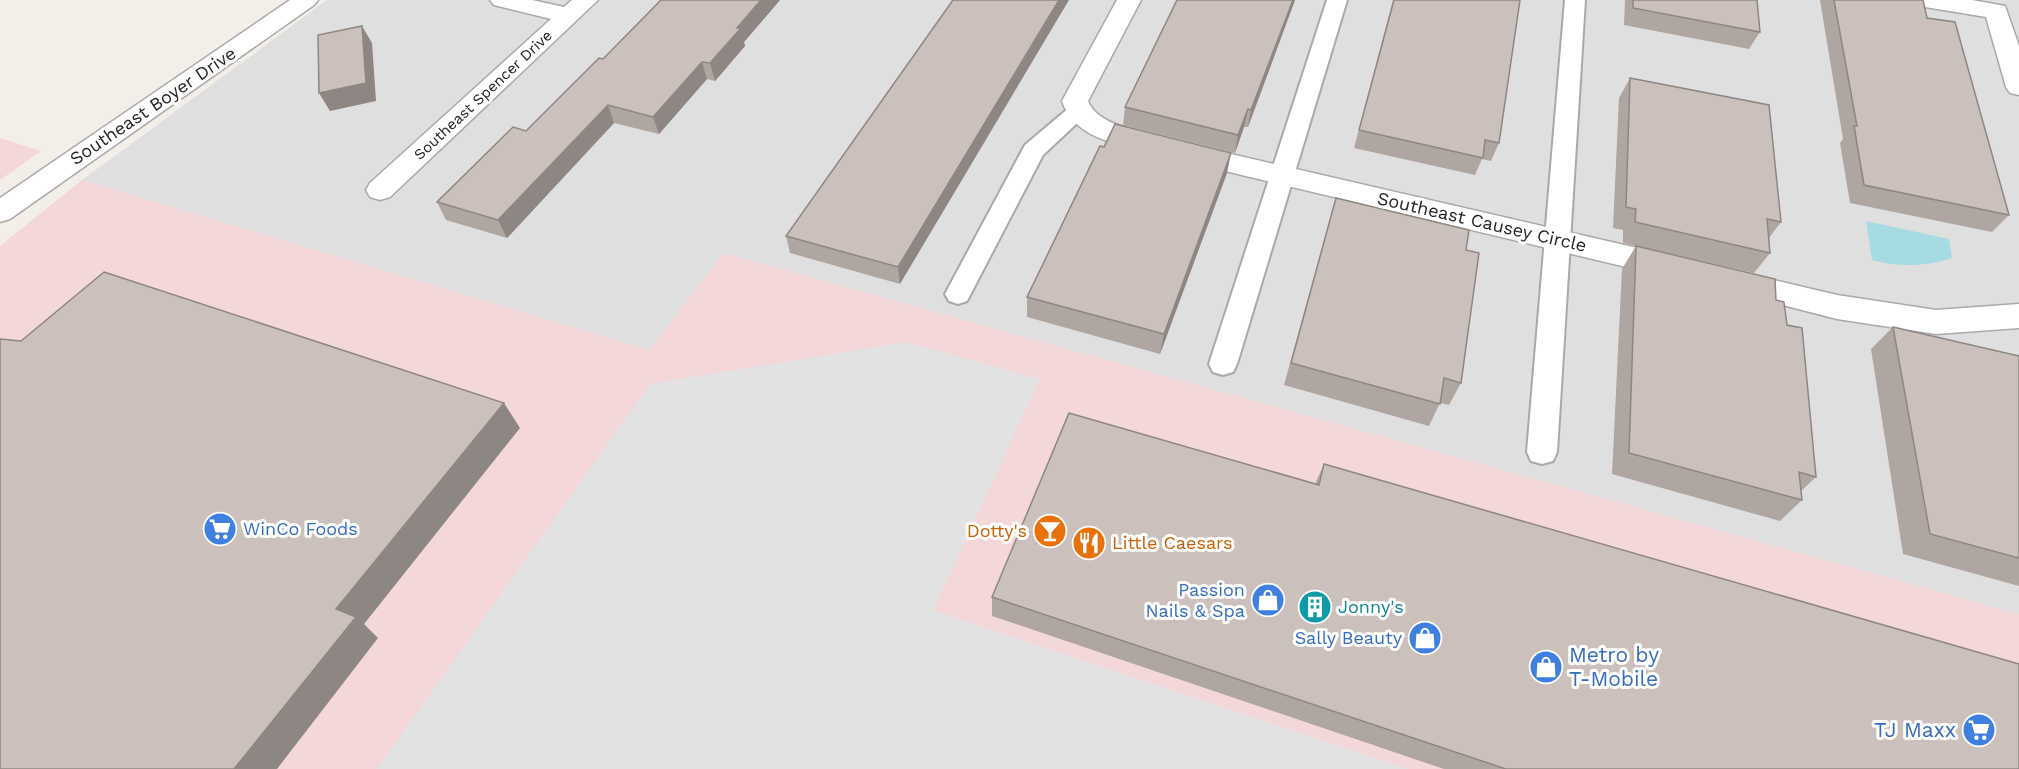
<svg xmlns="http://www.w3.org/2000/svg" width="2019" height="769" viewBox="0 0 2019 769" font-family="'Work Sans',sans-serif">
  <rect width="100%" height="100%" fill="#f3eee8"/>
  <path fill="#e0dfdf" d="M327,0H2019V614L724,253L649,350L82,180Z"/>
  <path fill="#f4d7d8" d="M0,138L41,151L0,180Z
    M82,180L649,350L724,253L2019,614V769H0V246Z"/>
  <path fill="#e2e2e2" d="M906,342L1040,379L933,610L1409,769H377L650,384Z"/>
  <path fill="#a6dbe3" d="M1866,221L1949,239L1952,258C1927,267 1897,267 1872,260Z"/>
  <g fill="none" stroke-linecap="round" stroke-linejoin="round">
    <defs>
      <path id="lane" d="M1327,0H1347L1237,364L1233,372L1223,375L1213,372L1209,364Z
        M1565,0H1585L1557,452L1553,461L1542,464L1531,461L1527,452Z
        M1078,105L1086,107L1089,112L1043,155L967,301L958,304L949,301L945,294L1025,145L1070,107Z"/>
      <path id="street" d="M290,0H318L314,5L10,219L0,222V198Z
        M490,0H532L564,7L572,0H598L390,197L380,200L370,197L366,190L370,183L551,19L494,5Z
        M1117,0H1141L1088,101C1096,121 1122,126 1140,133L1672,256L1683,259L1687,267L1683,275L1672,278L1133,149C1104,141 1072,132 1062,101Z
        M1913,0H1972L2005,6L2019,46V95L2010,93L2006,87L1986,17L1925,7L1917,5Z
        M1731,270L1837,295L1936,310L2019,304V328L1936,334L1837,319L1720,289L1716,281L1720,273Z"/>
    </defs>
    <use href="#lane" stroke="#a9a9a9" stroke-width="4"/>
    <use href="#street" stroke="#a9a9a9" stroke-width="3"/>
    <use href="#lane" fill="#fff" fill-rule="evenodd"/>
    <use href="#street" fill="#fff" fill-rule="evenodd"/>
  </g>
  <path fill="#afa5a1" d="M661,0H780L744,42L745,46L715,81L707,79L659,134L614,123L507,238L446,220L437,202L526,131L603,59Z
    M953,0L900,284L790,253L786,236Z
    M1177,0H1295L1248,127H1244L1235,153L1123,125L1125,107Z
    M1393,0H1520L1499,143L1491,161L1482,159L1475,175L1354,148Z
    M1625,0H1757L1760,32L1749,49L1624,25Z
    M1820,0H1923L1927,18L2009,215L1992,232L1850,203L1840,143L1843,139Z
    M1630,78L1781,222L1769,238L1770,253L1754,273L1623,243V230L1613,228L1619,98Z
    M1227,173L1160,354L1027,317V297Z
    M1336,198L1466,250L1461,383L1449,405L1440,403L1429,426L1284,385L1329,222Z
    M1636,246L1776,300L1787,325L1816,477L1801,491L1802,500L1780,521L1612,474L1622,269Z
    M1893,327L2019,356V586L1903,554L1871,349Z
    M1324,464L2019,769H1444L992,616V597L1315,484Z"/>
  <path fill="#8e8683" d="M761,0H780L744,42L745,46L715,81L710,63L737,28Z
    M1059,0H1069L900,284L898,267Z
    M1293,0H1295L1248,127L1251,110Z
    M362,26L372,43L376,101L330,111L319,93Z
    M702,62L707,79L659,134L653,117Z
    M608,105L614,123L507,238L498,220Z
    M1248,109L1244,127L1235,153L1238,135Z
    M1231,153L1227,173L1160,354L1164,334Z
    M504,403L520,428L364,624L378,638L277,769H234L336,609Z"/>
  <path fill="#cbc0bb" stroke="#8e8683" stroke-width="1.5" d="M661,0H761L737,28H741L710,63L702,62L653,117L608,105L498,220L437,202L513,127L526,131L599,58L603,59Z
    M953,0H1059L898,267L786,236Z
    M1177,0H1293L1251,110L1248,109L1238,135L1125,107Z
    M1394,0H1520L1499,143L1485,140L1483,158L1359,130Z
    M1633,0H1757L1760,32L1633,8Z
    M1834,0H1923L1927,18L1955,22L2009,215L1864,185L1854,126H1857Z
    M362,26L366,83L319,93L318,35Z
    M1630,78L1769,105L1781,222L1767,219L1770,253L1635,222L1636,209L1626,207Z
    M1115,124L1231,153L1164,334L1027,297L1100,146L1104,147Z
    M1336,198L1469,230L1466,250L1479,253L1461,383L1444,378L1440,404L1291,363Z
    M1636,246L1775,279L1776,300L1784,302L1787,325L1802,328L1816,477L1799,472L1802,500L1629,453Z
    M104,272L504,403L336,609L356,617L234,769H0V339L21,341Z
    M1893,327L2019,356V558L1930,534Z
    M1069,413L1319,485L1324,464L2019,664V769H1506L992,597Z"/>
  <defs>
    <symbol id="supermarket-disc" viewBox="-11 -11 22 22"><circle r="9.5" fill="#3f7fe0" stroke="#fff"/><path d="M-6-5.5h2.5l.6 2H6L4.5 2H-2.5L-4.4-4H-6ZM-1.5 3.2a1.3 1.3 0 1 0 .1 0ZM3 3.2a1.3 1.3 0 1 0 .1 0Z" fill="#fff"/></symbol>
    <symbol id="bar-disc" viewBox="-11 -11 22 22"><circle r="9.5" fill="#e8710a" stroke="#fff"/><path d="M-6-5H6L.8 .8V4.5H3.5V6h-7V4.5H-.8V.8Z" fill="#fff"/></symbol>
    <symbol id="restaurant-disc" viewBox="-11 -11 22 22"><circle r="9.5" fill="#e8710a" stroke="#fff"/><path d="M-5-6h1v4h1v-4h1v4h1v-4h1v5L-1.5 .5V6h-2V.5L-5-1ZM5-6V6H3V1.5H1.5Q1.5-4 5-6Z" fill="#fff"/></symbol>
    <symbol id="shop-disc" viewBox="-11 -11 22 22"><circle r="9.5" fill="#3f7fe0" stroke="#fff"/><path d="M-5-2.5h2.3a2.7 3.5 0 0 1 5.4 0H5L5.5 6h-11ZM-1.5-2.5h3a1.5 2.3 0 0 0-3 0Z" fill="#fff"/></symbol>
    <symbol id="building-disc" viewBox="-11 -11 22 22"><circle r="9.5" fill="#0f9aa8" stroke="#fff"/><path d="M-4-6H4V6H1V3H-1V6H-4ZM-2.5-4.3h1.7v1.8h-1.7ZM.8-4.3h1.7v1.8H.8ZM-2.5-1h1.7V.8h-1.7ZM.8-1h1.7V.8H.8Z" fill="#fff"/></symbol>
  </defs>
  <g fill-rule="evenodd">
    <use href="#supermarket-disc" x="201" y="510" width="38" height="38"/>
    <use href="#bar-disc" x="1031" y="512" width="38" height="38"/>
    <use href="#restaurant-disc" x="1070" y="524" width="38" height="38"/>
    <use href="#shop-disc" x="1249" y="581" width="38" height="38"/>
    <use href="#building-disc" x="1296" y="588" width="38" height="38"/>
    <use href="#shop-disc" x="1406" y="619" width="38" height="38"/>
    <use href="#shop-disc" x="1527" y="648" width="38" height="38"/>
    <use href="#supermarket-disc" x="1960" y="711" width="38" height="38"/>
  </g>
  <g text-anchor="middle" stroke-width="6" stroke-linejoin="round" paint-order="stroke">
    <g font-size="15" fill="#222" stroke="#fff">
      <text transform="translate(483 95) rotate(-43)" y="5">Southeast Spencer Drive</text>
    </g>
    <g font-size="18" fill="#222" stroke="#fff">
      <text transform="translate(153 106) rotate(-34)" y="6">Southeast Boyer Drive</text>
      <text transform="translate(1482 222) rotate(13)" y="6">Southeast Causey Circle</text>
    </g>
    <g font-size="18" fill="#366cbe" stroke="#fff" text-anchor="end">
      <text x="243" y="535" text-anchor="start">WinCo Foods</text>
      <text x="1245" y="596">Passion<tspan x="1245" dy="21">Nails &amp; Spa</tspan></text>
      <text x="1402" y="644">Sally Beauty</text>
    </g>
    <g font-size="18" fill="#c56008" stroke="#fff" text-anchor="end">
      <text x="1027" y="537">Dotty's</text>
      <text x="1112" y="549" text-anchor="start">Little Caesars</text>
    </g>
    <g font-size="18" fill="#0d838f" stroke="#fff" text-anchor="start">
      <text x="1338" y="613">Jonny's</text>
    </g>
    <g font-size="21" fill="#366cbe" stroke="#fff" text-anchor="start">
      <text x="1569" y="662">Metro by<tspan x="1569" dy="24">T-Mobile</tspan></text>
      <text x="1956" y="737" text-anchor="end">TJ Maxx</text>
    </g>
  </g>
</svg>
